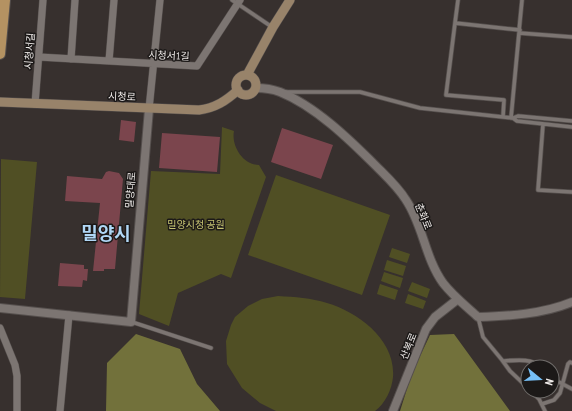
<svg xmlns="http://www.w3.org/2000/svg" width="572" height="411" viewBox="0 0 572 411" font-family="'PT Sans Narrow','Noto Sans KR',sans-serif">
  <rect width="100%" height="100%" fill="#37302e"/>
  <path fill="#504f24" d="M222,127L234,131C231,146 243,165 259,165L266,177L231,278L221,274L178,293L169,326L139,314L151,171L220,174Z
    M1,159L37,162L25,299L0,297Z
    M276,175L390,215L362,295L248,255Z
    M392,248L410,254L407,263L389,257Z
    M387,260L406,266L403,276L384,270Z
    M384,272L403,278L400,288L381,281Z
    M412,282L430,289L427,298L408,291Z
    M380,284L398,290L395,300L377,294Z
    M408,294L426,301L423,309L405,303Z
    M278,296C295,297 311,298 327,303C358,312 396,340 393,377C392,389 385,404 375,411H276L260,403L242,388L227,364L226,341L231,325L235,317L248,306L262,299Z"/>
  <path fill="#72713b" d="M136,334L180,349L197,384L220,411H106L107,363Z
    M454,334L510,411H400L412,373L430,335Z"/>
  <path fill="#7b454d" d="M121,120L136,122L134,142L119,140Z
    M282,128L333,145L321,179L271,162Z
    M162,133L220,137L217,172L159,168Z
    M109,171L119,173L123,179L115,269H104V271H93L100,203L65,201L67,176L102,179L106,172Z
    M60,263L84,265V269H88L87,281L83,280L82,287L58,286Z"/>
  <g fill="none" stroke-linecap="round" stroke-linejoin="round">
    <defs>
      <path id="service" d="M232,0L272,27
        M455,23L458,0
        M519,31L522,0
        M284,92H360L420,108L513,118L518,116L572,121
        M503,117L504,100L446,95L455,23L520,30
        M511,118L519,33L572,37
        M513,118L517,121L572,127
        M543,124L538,190L572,192
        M478,317L483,337L502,360L510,371L528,388
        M132,322L211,348
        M503,361C517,360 531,358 542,367
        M552,376L557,381L572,389
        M531,391L539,399L545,411
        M542,404L554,400L560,393L568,364L570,362L572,363"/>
      <path id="minor" d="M39,57L197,66L240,0
        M71,59L75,0
        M109,61L114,0
        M35,104L43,0
        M149,109L160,0
        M0,328L15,365L17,376V411
        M60,411L69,315"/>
      <path id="tertiary" d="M256,88C264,88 272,89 280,92C315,106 349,139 376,166C387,177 398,187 406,200C423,225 425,258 443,283C453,296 467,307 478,317C509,316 543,314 572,302
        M0,308L131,322L149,109
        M393,411L426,329L435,317L458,299"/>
      <path id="secondary" d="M247,75L273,27L290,0
        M236 85a10 10 0 1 1 20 0a10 10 0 1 1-20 0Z
        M0,102L199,110C215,108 226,101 238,90"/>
      <path id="primary" d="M0,54L5,0"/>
    </defs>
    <use href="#service" stroke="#554f4d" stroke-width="5"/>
    <use href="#minor" stroke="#554f4d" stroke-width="8"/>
    <use href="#tertiary" stroke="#554f4d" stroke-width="10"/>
    <use href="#secondary" stroke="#554f4d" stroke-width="10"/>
    <use href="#primary" stroke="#554f4d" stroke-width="12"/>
    <use href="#service" stroke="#7c7572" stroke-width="3.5"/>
    <use href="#minor" stroke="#7c7572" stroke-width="7"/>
    <use href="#tertiary" stroke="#7c7572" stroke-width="8"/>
    <use href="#secondary" stroke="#98836a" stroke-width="9"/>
    <use href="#primary" stroke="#b49262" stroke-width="10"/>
  </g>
  <g text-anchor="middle" stroke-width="3" stroke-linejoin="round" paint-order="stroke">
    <g font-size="10" fill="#f1edeb" stroke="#1c1918">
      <text transform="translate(29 51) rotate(-85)" y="4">시청서길</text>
      <text transform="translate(169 55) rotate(3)" y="4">시청서1길</text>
      <text transform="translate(122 96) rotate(2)" y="4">시청로</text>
      <text transform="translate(130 190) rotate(-85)" y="4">밀양대로</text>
      <text transform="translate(424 216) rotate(68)" y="4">춘화로</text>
      <text transform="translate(408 346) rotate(-68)" y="4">산복로</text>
    </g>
    <g font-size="10" fill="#c5c371" stroke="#1c1918">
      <text x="196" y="228">밀양시청 공원</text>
    </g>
    <g font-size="18" font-weight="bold" fill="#b0d7f6" stroke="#1c1918">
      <text x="106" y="240">밀양시</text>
    </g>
  </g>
  <g transform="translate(540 379) rotate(108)"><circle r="19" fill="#1c1918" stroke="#716e6c"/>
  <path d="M0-3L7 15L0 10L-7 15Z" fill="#76c0f7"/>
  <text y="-6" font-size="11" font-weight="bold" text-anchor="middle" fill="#f1edeb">N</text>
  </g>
</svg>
